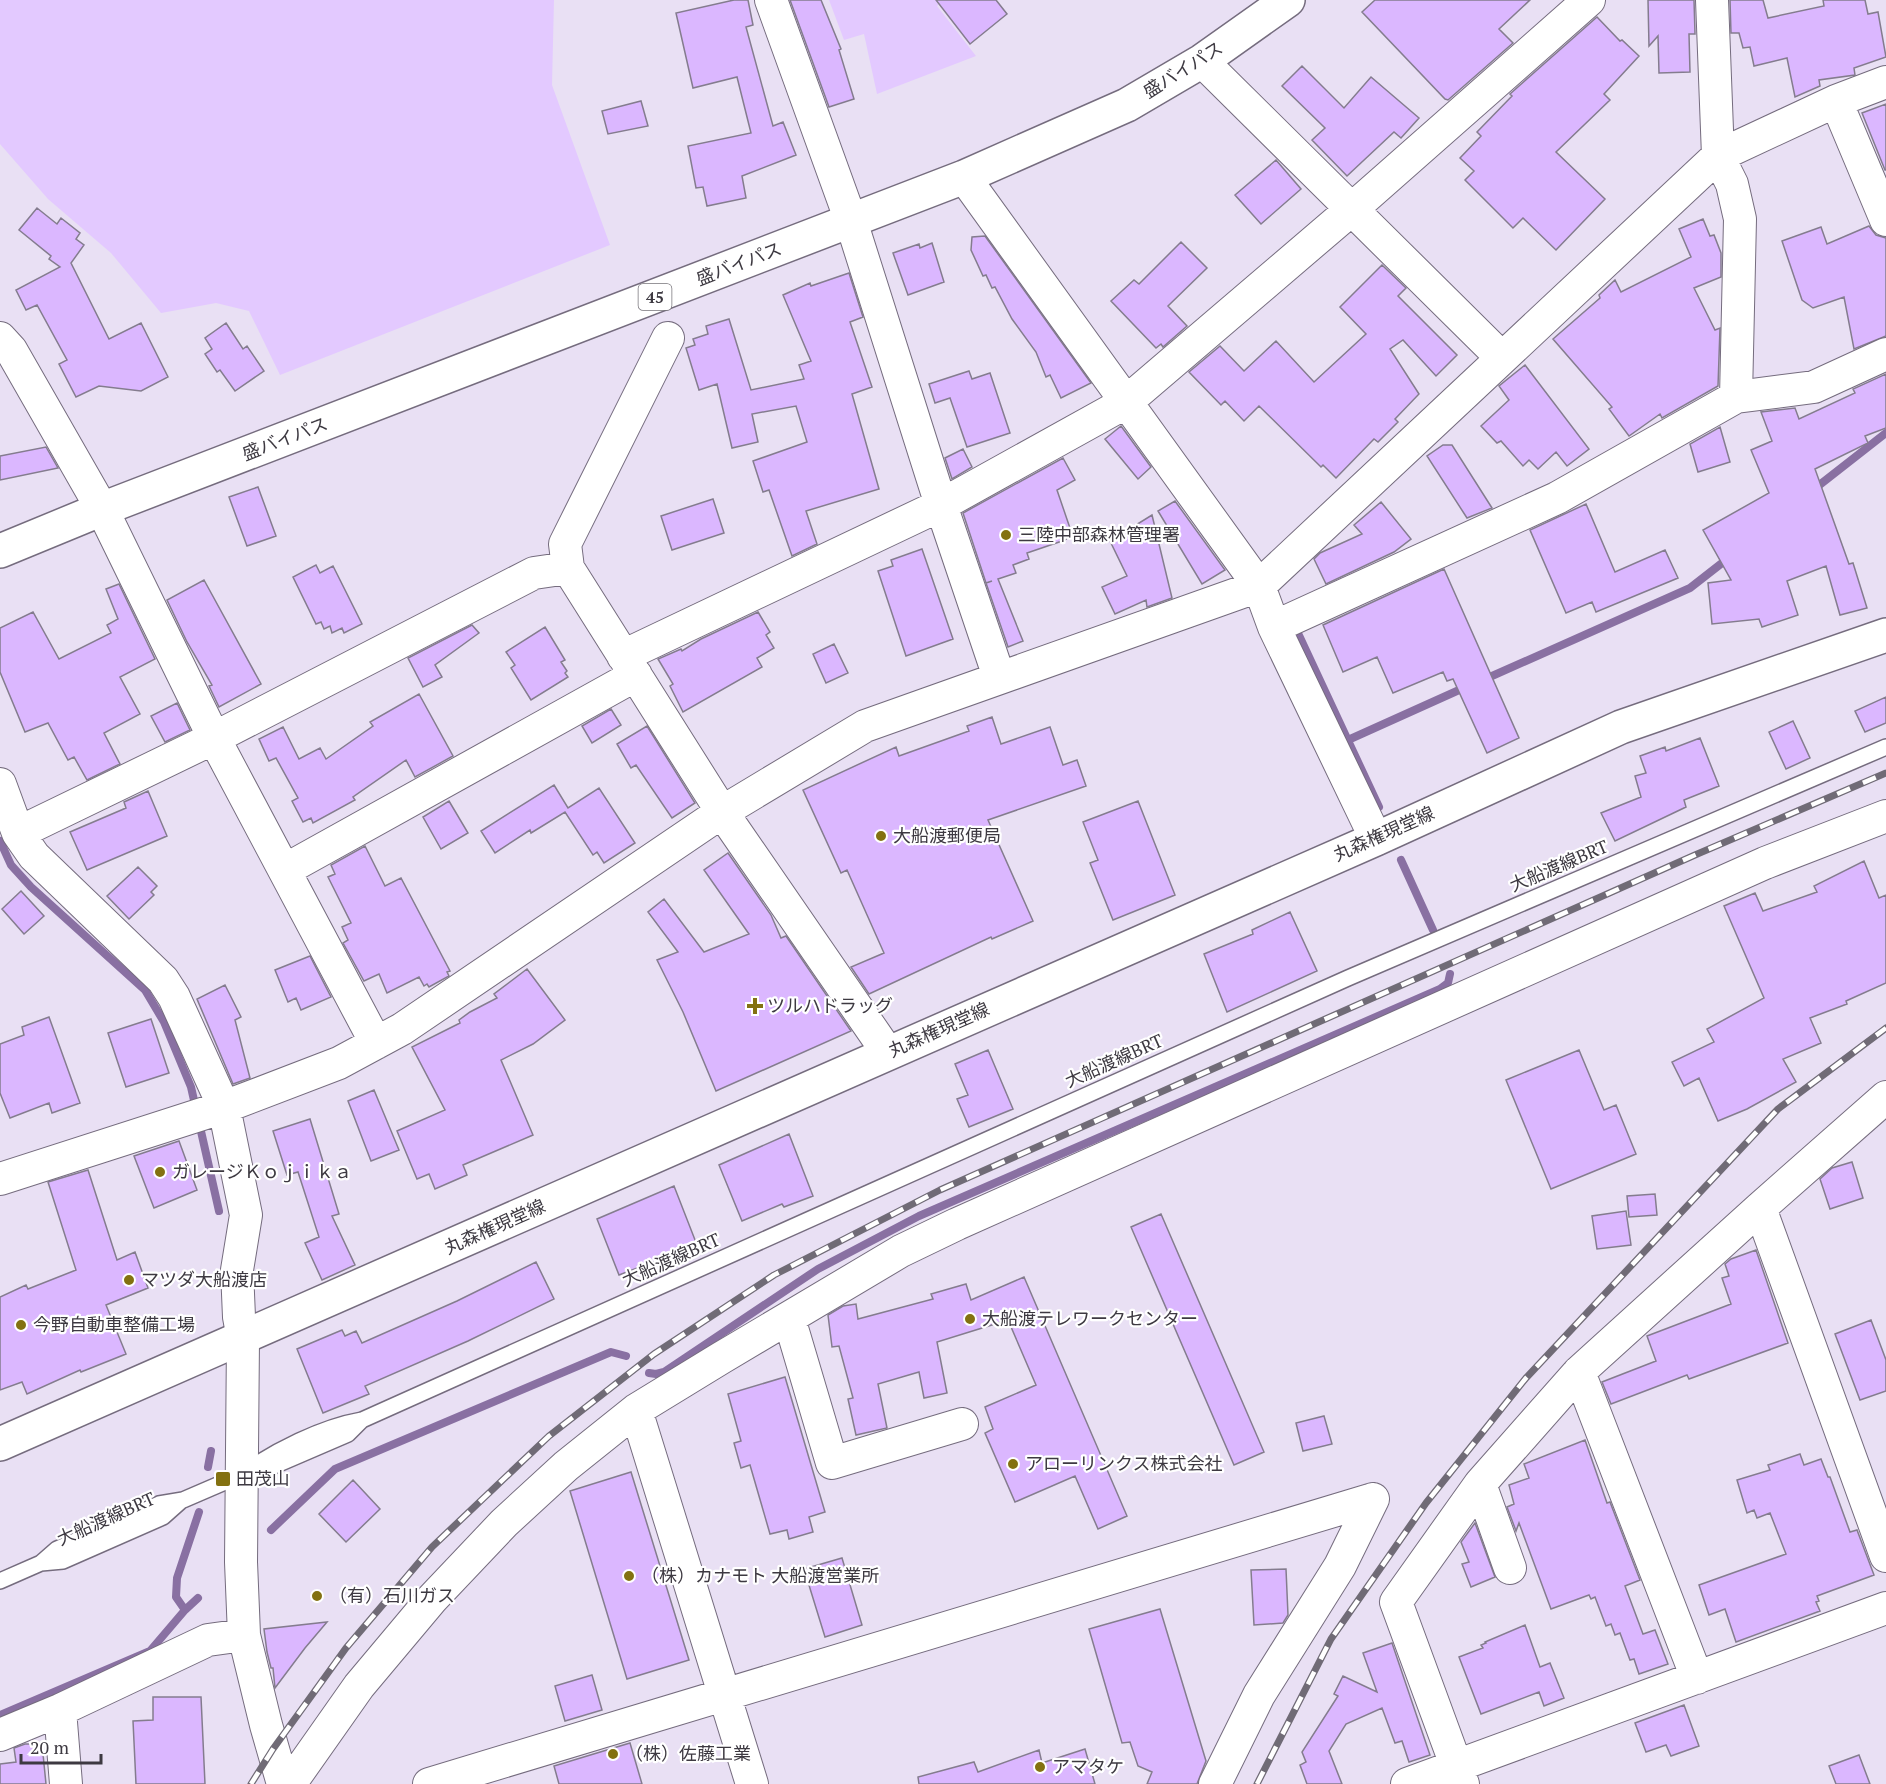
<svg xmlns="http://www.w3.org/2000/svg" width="1886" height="1784" viewBox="0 0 1886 1784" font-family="'PT Serif','Noto Sans JP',serif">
  <rect width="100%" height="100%" fill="#e9e0f4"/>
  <path fill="#e3c9ff" d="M0,0H554L552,85L610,245L280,375L249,311L216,303L161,313L111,253L48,199L0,144Z
    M829,0H943L937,6L976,56L877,94L864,34L844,40Z"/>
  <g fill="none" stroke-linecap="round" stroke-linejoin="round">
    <path stroke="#8970a2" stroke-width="8" d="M1813,490L1886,433
      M1296,629L1379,807
      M1483,680L1690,588L1731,556
      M1348,740L1468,686
      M0,841L11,865L31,887L145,990L164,1022L191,1087L219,1211
      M1401,860L1433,930
      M649,1373L656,1374L664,1372L818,1269L919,1216L1440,989L1448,983L1450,974
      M208,1467L211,1451
      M271,1530L335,1469L611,1352L626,1356
      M185,1610L176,1597L177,1578L199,1512
      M0,1715L150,1651L185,1610L198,1598"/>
  </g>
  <path fill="#dbb7ff" stroke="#847c8e" stroke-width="1.5" d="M734,0H748L753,25L746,27L773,126L783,122L796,155L742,176L746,198L707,206L703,187L696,188L688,146L751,133L737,77L693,88L676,13Z
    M790,0H821L841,49L839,50L854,99L829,107Z
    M936,0H996L1007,14L970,44Z
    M1375,0H1530L1499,29L1513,43L1448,100L1445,99L1362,12Z
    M1648,0H1694L1695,34H1689L1690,72L1659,73L1658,36L1649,46Z
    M1730,0H1763L1768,18L1824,6L1823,0H1865L1868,14L1878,12L1886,57L1854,68L1855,75L1819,80L1820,86L1795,97L1787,58L1754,66L1750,47L1743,48L1739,33H1731Z
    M1597,17L1620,41L1622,40L1639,56L1604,94L1610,100L1556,152L1605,199L1556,250L1523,218L1513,228L1465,180L1474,171L1460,158L1481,136L1477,132L1512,96L1510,94Z
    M1302,66L1344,108L1371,77L1419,118L1401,138L1394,132L1347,176L1312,140L1325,128L1282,86Z
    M641,101L648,126L608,134L602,111Z
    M1886,104V170H1885L1862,113Z
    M1276,160L1301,189L1261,224L1235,195Z
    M37,208L57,224L61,218L80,233L76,239L84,245L71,263L109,339L141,323L168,377L141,391L99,386L76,397L59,364L67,360L37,305L26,310L16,290L60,267L49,259L51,256L19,230Z
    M1703,219L1710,236L1714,235L1721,253V277L1694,288L1715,330L1720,328L1718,386L1662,418L1660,414L1629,436L1609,409L1612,407L1553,339L1600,298L1599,295L1615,280L1621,292L1691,257L1679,229Z
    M1869,226L1876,235L1886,238V336L1854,349L1844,297L1813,308L1802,300L1782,241L1821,227L1827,244Z
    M985,236L1091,383L1061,398L1050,375L1046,377L1036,352L1012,319L995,287L992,288L986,275L983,276L971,250L972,237Z
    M1181,242L1207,268L1168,306L1187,326L1163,347L1161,344L1156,348L1111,301L1134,280L1139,284Z
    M932,243L944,282L908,295L893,253L919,244L920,248Z
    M1382,265L1406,288L1398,296L1457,355L1436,376L1403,340L1390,349L1419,394L1395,419L1398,422L1378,442L1374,439L1336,478L1323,465L1321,467L1259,406L1244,421L1225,401L1221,405L1189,372L1220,346L1244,371L1276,341L1314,382L1366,334L1340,307Z
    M849,273L863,317L850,322L872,387L852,394L879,489L806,511L817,544L792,556L769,490L763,492L753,461L807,442L796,406L752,414L758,442L732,448L717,384L699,390L686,348L695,345L693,339L708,334L706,326L729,319L751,390L804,379L799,365L811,361L783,295L810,283L811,286Z
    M226,323L243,349L247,346L264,371L235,391L220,370L217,372L205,354L212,349L205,338Z
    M1525,365L1589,449L1567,466L1556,452L1538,469L1529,460L1523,466L1501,441L1497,443L1481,426L1509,400L1499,386Z
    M969,371L972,379L990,373L1010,433L967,447L950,398L935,403L929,384Z
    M1886,374V428L1865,436L1868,443L1815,469L1849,564L1853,563L1867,608L1840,615L1826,566L1787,581L1798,615L1762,627L1759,619L1712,624L1708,583L1731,580L1703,530L1769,493L1751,450L1772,441L1761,412L1795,408L1799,419L1855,393L1853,389Z
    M1121,426L1151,467L1138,479L1105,439Z
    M1720,427L1730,462L1698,472L1690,444Z
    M1443,445H1452L1492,508L1467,518L1427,456Z
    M46,447L58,468L0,480V456Z
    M963,449L972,467L952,479L945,458Z
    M1063,458L1075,480L1057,490L1072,534L1065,540L1027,553L1029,559L1013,565L1016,573L998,579L1023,641L1008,647L986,583L992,581L986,583L963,513Z
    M258,487L276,536L247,546L229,497Z
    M713,499L724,533L672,550L661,516Z
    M1175,501L1225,570L1202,584L1158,511Z
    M1381,502L1411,539L1394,552L1326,584L1314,559L1320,553L1362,534L1354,525Z
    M1586,504L1615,572L1665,550L1678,578L1596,612L1592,602L1566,613L1530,530Z
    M1152,515L1172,598L1147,607L1146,600L1115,614L1102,587L1127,576L1110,541Z
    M922,549L953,639L906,656L878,571L893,566L891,560Z
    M316,565L320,573L333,566L362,624L344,633L342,628L332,633L330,626L324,629L321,622L316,624L293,577Z
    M1444,569L1519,738L1487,753L1453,679L1447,681L1443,672L1393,693L1377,657L1343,672L1323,625Z
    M204,580L261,684L219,707L209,686L212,685L187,642L167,600Z
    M119,584L155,659L120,677L140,714L104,733L120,764L87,780L74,757L68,760L48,723L25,732L0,672V628L33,612L59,659L111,633L107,625L118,619L106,589Z
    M758,612L770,632L766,635L774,648L757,658L762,667L683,712L670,686L673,684L658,659L681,649L682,651L701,639Z
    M472,625L479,633L435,665L442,677L423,687L408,658Z
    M545,627L565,660L561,662L567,671L565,673L568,677L531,700L511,668L515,665L506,652Z
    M834,644L848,673L826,683L813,654Z
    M419,694L453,756L415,777L406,760L353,797L355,800L313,823L311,818L303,822L292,801L298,798L276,758L269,761L259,739L283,727L299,759L320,748L326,759L373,726L370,722Z
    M1886,697V723L1865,732L1855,711Z
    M177,703L190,730L165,742L151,716Z
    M611,709L621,725L592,743L582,726Z
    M992,717L1001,744L1050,727L1063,765L1077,760L1086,786L988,820L1033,921L992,939L991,937L869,994L851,967L884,953L847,870L841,873L803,790L896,747L899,756L969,731L967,726Z
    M1793,721L1810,758L1786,769L1769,732Z
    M647,726L695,803L672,818L636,765L631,768L617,744Z
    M1700,738L1719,786L1684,800L1686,807L1615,841L1601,813L1641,797L1635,776L1646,773L1640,756L1665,747L1666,751Z
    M554,785L568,808L599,788L635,843L604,863L597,852L593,855L565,812L531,833L530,830L495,853L481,831Z
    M148,791L167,836L87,870L70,832L126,808L124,802Z
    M449,801L468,833L441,849L423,817Z
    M1138,801L1175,895L1113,920L1090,863L1098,860L1083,822Z
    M365,846L385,886L401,878L450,971L447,972L449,976L429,987L427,984L424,986L419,977L387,993L379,974L364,981L343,943L348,940L342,927L351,923L328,877L335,874L331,865Z
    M728,853L771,915L781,938L786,936L851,1031L716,1091L683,1012L657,960L678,952L648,912L664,899L704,952L749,934L704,870Z
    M1864,861L1879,898L1886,895V983L1846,1001L1847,1004L1810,1018L1821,1043L1783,1059L1796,1082L1747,1109L1718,1121L1699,1078L1684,1086L1672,1062L1714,1042L1707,1029L1764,998L1724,906L1755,893L1763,911L1817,892L1814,886Z
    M138,867L157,886L151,892L154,895L129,919L107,896Z
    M21,891L44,916L24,934L2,909Z
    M1290,912L1317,971L1227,1012L1204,954L1253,934L1252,930Z
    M310,956L331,997L301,1010L296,998L288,1002L275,970Z
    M527,969L565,1020L533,1044L501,1060L533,1135L463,1165L467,1175L435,1189L429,1174L417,1179L397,1131L445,1110L412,1047L460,1023L459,1020L470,1012L497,998L494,994Z
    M225,985L241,1017L235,1020L250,1078L233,1084L197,999Z
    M49,1017L80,1103L52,1113L49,1103L10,1118L0,1093V1044L24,1035L22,1027Z
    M151,1019L169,1073L126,1087L108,1033Z
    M988,1050L1013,1109L969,1127L957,1099L968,1095L955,1064Z
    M1579,1050L1604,1110L1616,1105L1636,1154L1551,1189L1506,1080Z
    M374,1090L399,1150L371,1161L348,1101Z
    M310,1119L339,1214L332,1216L355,1265L322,1280L305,1243L319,1237L298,1172L287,1175L273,1131Z
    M789,1134L813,1196L784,1207L782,1204L742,1221L719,1165Z
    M179,1141L197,1190L154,1208L134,1156Z
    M1852,1162L1863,1198L1830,1209L1820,1179L1832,1168Z
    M88,1170L117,1260L135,1252L148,1288L106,1305L126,1354L81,1372L80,1370L27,1394L22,1382L0,1390V1297L26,1285L28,1289L76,1270L48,1182Z
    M674,1186L697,1245L619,1275L597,1219Z
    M1655,1194L1657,1215L1629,1217L1627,1196Z
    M1626,1211L1631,1245L1597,1249L1592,1216Z
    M1161,1214L1264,1452L1234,1465L1131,1227Z
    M1756,1250L1788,1343L1689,1379L1687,1375L1611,1404L1602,1382L1656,1361L1647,1336L1731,1304L1722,1278L1729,1276L1725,1264L1731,1259Z
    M536,1262L554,1299L468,1341L365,1386L369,1394L323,1413L297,1349L342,1330L345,1336L356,1331L362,1343L457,1301Z
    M1024,1277L1127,1516L1098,1529L1075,1476L1015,1502L985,1433L993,1429L985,1407L1036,1385L1008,1320L937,1342L947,1393L924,1398L919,1372L878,1384L887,1428L856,1435L848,1399L853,1398L839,1346L832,1347L828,1315L843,1306L856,1304L858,1319L933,1299L931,1294L966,1284L971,1300Z
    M1871,1320L1886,1360V1391L1860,1400L1835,1334Z
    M785,1377L825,1512L809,1517L813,1532L789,1539L787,1530L770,1534L750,1465L741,1468L734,1443L741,1441L728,1394Z
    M1324,1416L1332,1444L1303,1451L1296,1423Z
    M1585,1440L1607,1503L1610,1502L1640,1580L1625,1586L1643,1634L1655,1630L1668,1664L1639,1674L1634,1659L1630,1660L1620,1633L1615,1635L1611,1624L1606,1626L1595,1597L1591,1599L1589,1595L1551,1609L1519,1523L1516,1531L1507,1507L1514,1504L1509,1485L1529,1478L1524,1464Z
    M1800,1454L1804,1465L1821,1459L1828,1477H1830L1850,1532L1857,1530L1874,1575L1817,1596L1819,1601L1816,1602L1820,1611L1736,1642L1725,1609L1709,1615L1699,1585L1786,1554L1770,1513L1757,1518L1754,1510L1747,1513L1737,1480L1770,1470L1768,1465Z
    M631,1472L689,1660L627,1679L570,1491Z
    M353,1480L380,1509L346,1542L319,1514Z
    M1475,1523L1495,1577L1471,1587L1462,1564L1469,1562L1461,1542Z
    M842,1558L862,1625L825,1637L804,1569Z
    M1286,1569L1288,1615L1283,1623L1254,1625L1251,1570Z
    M1160,1609L1206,1761L1197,1784H1147L1152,1772L1138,1766L1130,1742L1122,1743L1089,1629Z
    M327,1622L305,1648L275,1688L273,1668H271L267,1652L264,1629Z
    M1525,1625L1540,1667L1550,1663L1564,1698L1544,1706L1539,1692L1481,1714L1459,1657L1483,1648L1481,1645L1486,1643L1485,1642Z
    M1392,1643L1430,1755L1409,1762L1402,1741L1395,1743L1382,1708L1346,1724L1329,1751L1342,1784H1307L1300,1765L1306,1762L1302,1752L1338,1696L1334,1694L1343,1676L1377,1692L1363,1653Z
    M592,1675L602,1710L565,1721L555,1686Z
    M153,1697H201L205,1784H136L133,1721L153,1720Z
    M1684,1705L1699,1746L1671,1756L1666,1745L1646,1752L1635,1723Z
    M630,1743L642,1784H559L554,1766Z
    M25,1744H42L46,1784H0V1764L16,1762L14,1748Z
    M1085,1749L1095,1784H919L918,1777L974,1762L978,1772L1039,1750L1042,1763Z
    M1859,1755L1870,1784H1836L1829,1766Z"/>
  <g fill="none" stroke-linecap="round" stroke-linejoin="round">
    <defs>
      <path id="lane" d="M241,1475C274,1451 322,1427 362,1420L1348,978L1886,747
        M41,1563L63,1561L163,1517L181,1501
        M0,1581L41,1563L57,1549L159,1504L183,1500L241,1475L269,1468L348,1434L362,1420"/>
      <path id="street" d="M771,0L851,221L941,505L999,677
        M1712,0L1718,156L1732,184L1740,219L1736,397
        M1202,61L1502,358
        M1836,101L1886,220
        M964,177L1259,586L1274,627L1376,839
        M0,338L11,350L102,509L214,738L376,1043
        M668,338L565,544L568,568L722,812L888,1053
        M1274,627L1557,498L1736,397L1814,387L1886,354
        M623,656L941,505L1125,403L1352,209L1589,0
        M0,784L18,833L34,856L163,980L174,997L224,1107L246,1215L237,1270L239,1317L243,1339L241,1562L244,1635L266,1725L283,1784
        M18,833L214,738L534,573L568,568
        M285,870L636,675
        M0,1179L224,1107L339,1063L402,1029L722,812L865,726L1259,586L1718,156L1836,101L1886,82
        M1760,1208L1886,1556
        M789,1318L832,1463L962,1424
        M1579,1372L1697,1678
        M636,1410L752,1784
        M1480,1484L1510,1568
        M60,1710L66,1784
        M0,1735L60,1710L208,1640L244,1635
        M290,1784L359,1686L432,1599L504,1523L566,1466L636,1410L721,1358L901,1251L957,1224L1765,863L1886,816
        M429,1784L1373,1499
        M1215,1784L1259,1695L1340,1566L1373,1499
        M1407,1784L1886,1608
        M1463,1784L1396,1602L1480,1484L1579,1372L1760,1208L1886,1097"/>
      <path id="secondary" d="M0,1444L1376,839L1621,727L1886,635"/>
      <path id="highway" d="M0,551L102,509L964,177L1127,105L1202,61L1288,0"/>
    </defs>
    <use href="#lane" stroke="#756c7e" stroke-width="18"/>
    <use href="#street" stroke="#756c7e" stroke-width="34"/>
    <use href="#secondary" stroke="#756c7e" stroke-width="36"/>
    <use href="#highway" stroke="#756c7e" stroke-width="36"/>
    <use href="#lane" stroke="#fff" stroke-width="15"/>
    <use href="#street" stroke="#fff" stroke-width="32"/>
    <use href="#secondary" stroke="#fff" stroke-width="33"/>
    <use href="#highway" stroke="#fff" stroke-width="33"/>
    <defs>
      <path id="rail" d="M251,1784L273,1749L346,1648L432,1547L549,1436L654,1354L774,1275L940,1190L1695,855L1886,773
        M1257,1784L1331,1639L1426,1503L1526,1378L1778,1109L1886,1028"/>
    </defs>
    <use href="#rail" stroke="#706b76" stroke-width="7"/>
    <use href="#rail" stroke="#fff" stroke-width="4.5" stroke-dasharray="14" stroke-linecap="butt"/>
  </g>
  <g fill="#837111" stroke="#fff" stroke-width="2">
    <circle cx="1006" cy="535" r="6"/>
    <circle cx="881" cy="836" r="6"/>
    <path d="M752 997h6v6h6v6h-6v6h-6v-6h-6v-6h6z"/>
    <circle cx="160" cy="1172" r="6"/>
    <circle cx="129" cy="1280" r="6"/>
    <circle cx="970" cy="1319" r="6"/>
    <circle cx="21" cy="1325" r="6"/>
    <circle cx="1013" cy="1464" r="6"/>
    <rect x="215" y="1471" width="16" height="16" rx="3"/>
    <circle cx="629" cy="1576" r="6"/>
    <circle cx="317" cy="1596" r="6"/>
    <circle cx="613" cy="1754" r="6"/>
    <circle cx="1040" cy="1767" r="6"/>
  </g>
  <g text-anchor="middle" stroke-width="4.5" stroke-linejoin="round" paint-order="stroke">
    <rect fill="#fff" stroke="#77747a" stroke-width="1.5" x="638.5" y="284" width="33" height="26" rx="4.5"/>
    <g font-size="16" font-weight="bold" fill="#3d3941">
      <text x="655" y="303">45</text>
    </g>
    <g font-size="18" fill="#3d3941" stroke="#fff">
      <text transform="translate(1183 70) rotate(-32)" y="6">盛バイパス</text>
      <text transform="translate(739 264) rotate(-21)" y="6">盛バイパス</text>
      <text transform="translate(285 439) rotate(-21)" y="6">盛バイパス</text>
      <text transform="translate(1384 834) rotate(-24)" y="6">丸森権現堂線</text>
      <text transform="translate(1559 866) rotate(-23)" y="6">大船渡線BRT</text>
      <text transform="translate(939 1030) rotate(-24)" y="6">丸森権現堂線</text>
      <text transform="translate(1114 1061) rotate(-24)" y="6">大船渡線BRT</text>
      <text transform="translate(495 1227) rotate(-24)" y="6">丸森権現堂線</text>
      <text transform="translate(671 1260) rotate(-24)" y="6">大船渡線BRT</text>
      <text transform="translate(106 1519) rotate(-24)" y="6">大船渡線BRT</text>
    </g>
    <g font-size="18" fill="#3d3941" stroke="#fff" text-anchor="start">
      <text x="1018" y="541">三陸中部森林管理署</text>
      <text x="893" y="842">大船渡郵便局</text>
      <text x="767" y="1012">ツルハドラッグ</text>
      <text x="172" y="1178">ガレージＫｏｊｉｋａ</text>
      <text x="141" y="1286">マツダ大船渡店</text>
      <text x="982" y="1325">大船渡テレワークセンター</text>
      <text x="33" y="1331">今野自動車整備工場</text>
      <text x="1025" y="1470">アローリンクス株式会社</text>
      <text x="236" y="1485">田茂山</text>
      <text x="641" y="1582">（株）カナモト 大船渡営業所</text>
      <text x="329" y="1602">（有）石川ガス</text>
      <text x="625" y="1760">（株）佐藤工業</text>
      <text x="1052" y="1773">アマタケ</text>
    </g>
  </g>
  <path d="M21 1754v9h80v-9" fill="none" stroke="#3d3941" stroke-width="3"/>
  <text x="30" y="1754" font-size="18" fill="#3d3941" stroke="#ffffff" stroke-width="4.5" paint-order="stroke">20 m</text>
</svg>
